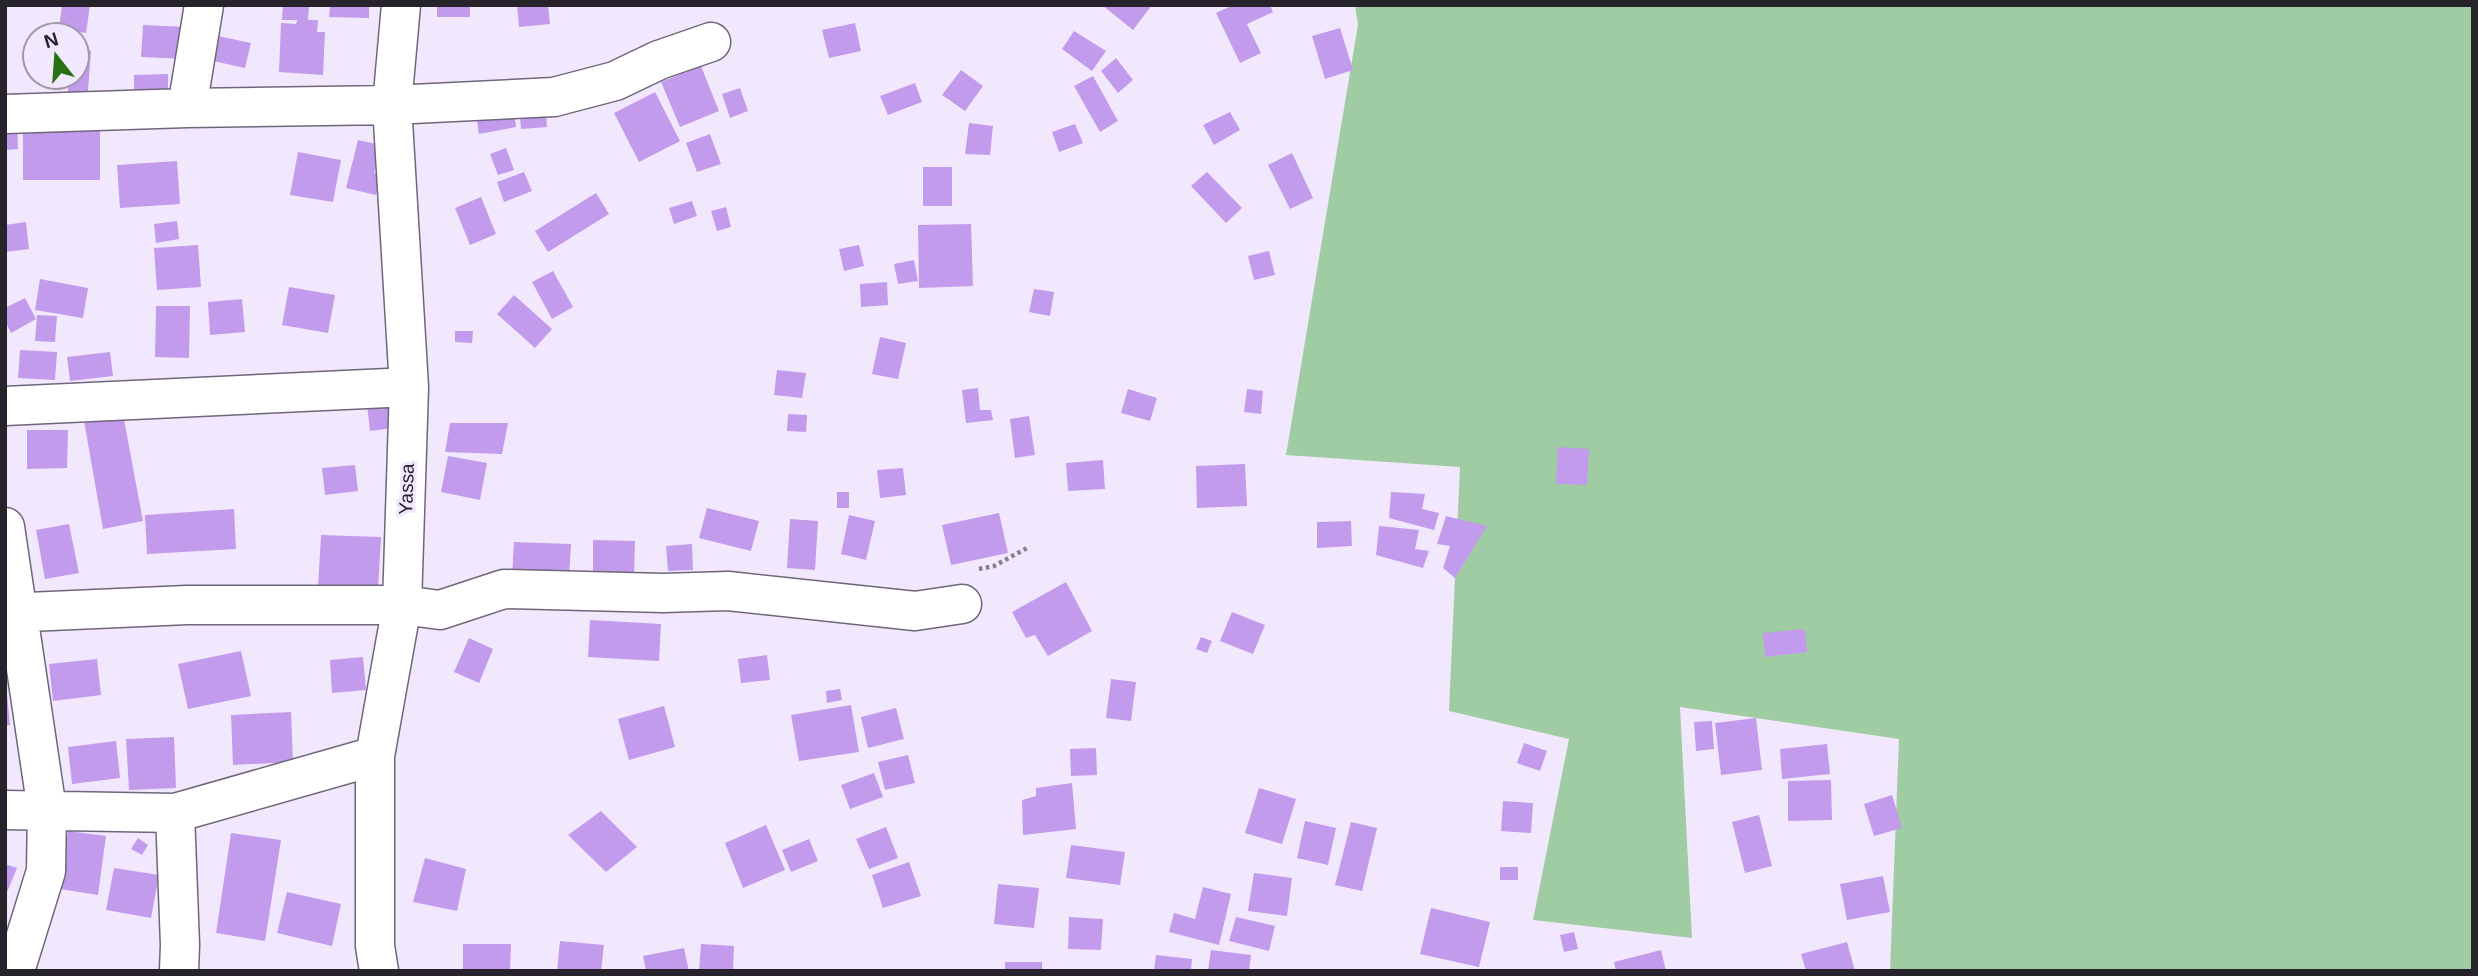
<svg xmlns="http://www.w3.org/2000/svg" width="2478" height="976" viewBox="0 0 2478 976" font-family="Arial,sans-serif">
  <rect width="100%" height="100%" fill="#f2e8fe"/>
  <path fill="#9fcca3" d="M1355,5H2473V971H1890L1899,739L1680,707L1692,938L1533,920L1569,739L1449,711L1460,467L1286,455L1358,25Z"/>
  <path fill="#c29bed" d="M62,5H90L86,33L59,29Z
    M283,5H309L308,20H318L317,32H325L323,75L279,72L281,23L296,24L297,20H282Z
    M330,5H369V18L329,17Z
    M437,5H470V17H437Z
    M517,5H548L550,24L519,27Z
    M1102,5H1152L1133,30Z
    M1233,5H1270L1273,12L1247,24L1261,53L1240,63L1216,13Z
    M855,23L861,51L829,58L822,30Z
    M143,25L186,27L184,59L141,57Z
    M1340,28L1353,70L1325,79L1312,36Z
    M1074,31L1106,51L1092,71L1062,49Z
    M218,36L251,43L245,68L213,61Z
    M77,50L91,51L87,104L67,103L69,77H77Z
    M1116,58L1133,80L1118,93L1101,71Z
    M701,66L719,111L680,127L661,82Z
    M961,70L983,86L965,111L942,95Z
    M168,74V94L134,95V75Z
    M1093,76L1118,121L1100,132L1074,86Z
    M915,83L922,102L888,115L880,96Z
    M740,88L748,111L730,118L722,94Z
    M655,92L680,141L639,162L614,113Z
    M513,103L516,127L479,134L475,109Z
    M1230,112L1240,130L1214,145L1203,125Z
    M546,113L547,127L521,129L520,115Z
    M17,119L18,149L5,150V120Z
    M969,123L993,126L990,155L965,154Z
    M1075,124L1083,143L1059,152L1052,132Z
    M23,130H100V180H23Z
    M710,134L721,164L697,172L686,143Z
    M358,140L381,145L374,173L381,174L376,195L346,188Z
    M506,148L514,170L498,175L490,154Z
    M298,152L341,160L333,202L290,195Z
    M1292,153L1313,198L1290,209L1268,165Z
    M177,161L180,204L120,208L117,165Z
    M923,167H952V206H923Z
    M524,172L532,191L504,202L497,182Z
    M1207,172L1242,208L1226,223L1191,186Z
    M596,193L609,214L548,252L535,231Z
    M481,197L496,234L470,245L455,208Z
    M692,201L697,216L674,224L669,208Z
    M726,207L731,227L717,231L711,211Z
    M177,221L179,239L156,243L154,224Z
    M26,222L29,249L5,252V225Z
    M971,224L973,286L919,288L918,225Z
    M198,245L201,287L157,290L154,248Z
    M859,245L864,266L844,271L839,249Z
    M1269,251L1275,275L1254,280L1248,256Z
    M914,260L918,281L898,284L894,264Z
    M553,271L573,307L552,319L532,282Z
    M40,279L88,288L83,318L35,310Z
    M887,282L888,305L861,307L860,284Z
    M289,287L335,295L328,333L282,325Z
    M1034,289L1054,292L1050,316L1029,312Z
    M514,295L552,329L535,348L497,314Z
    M25,298L36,319L11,333L5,321V308Z
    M242,299L245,332L210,335L208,302Z
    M156,306H190L189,358L155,357Z
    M37,315L57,316L55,342L35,341Z
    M455,331H473L472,343L455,342Z
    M880,337L906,343L898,379L872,374Z
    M20,350L57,352L55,380L18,378Z
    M110,352L113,376L70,381L67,357Z
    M777,370L806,373L802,398L774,395Z
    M978,388L980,410H991L993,420L966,423L962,390Z
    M1128,389L1157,398L1150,421L1121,413Z
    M1247,389L1263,391L1261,414L1244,412Z
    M391,402L394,428L370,431L367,405Z
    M123,414L143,521L103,529L84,421Z
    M788,414L807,415L806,432L787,431Z
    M1029,416L1035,455L1015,458L1010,419Z
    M450,423H508L502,454L445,452Z
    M27,430H68L67,468L27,469Z
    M1558,447L1589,449L1587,485L1556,484Z
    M448,456L487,463L480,500L441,492Z
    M1103,460L1105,489L1068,491L1066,463Z
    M1245,464L1247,506L1197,508L1196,466Z
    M355,465L358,491L325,495L322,468Z
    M903,468L906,495L880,498L877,470Z
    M837,492H849V508H837Z
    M1391,492L1425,494L1422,509L1439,513L1434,530L1389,518Z
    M707,508L759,521L751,551L699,538Z
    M234,509L236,549L147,554L145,515Z
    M999,513L1008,553L951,565L942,525Z
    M849,515L875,521L866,560L841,554Z
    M1446,516L1487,526L1455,578L1443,568L1450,546L1437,544Z
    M790,519L818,521L815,570L787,568Z
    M1351,521L1352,546L1317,548V522Z
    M69,524L79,573L45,579L36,530Z
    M1379,526L1419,530L1415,549L1429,551L1423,568L1376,555Z
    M321,535L381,537L378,590L318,587Z
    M593,540L635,541L634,577H593Z
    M514,542L571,544L569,578L512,576Z
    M692,544L693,570L668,571L666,546Z
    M1066,582L1092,631L1048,656L1035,635L1026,638L1012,612Z
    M1232,612L1265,625L1253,654L1220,641Z
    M590,620L661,624L659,661L588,657Z
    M1805,629L1807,652L1765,657L1763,633Z
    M1201,637L1212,641L1207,653L1196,649Z
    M469,638L493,649L479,683L454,672Z
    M241,651L251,696L188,709L178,664Z
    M767,655L770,680L741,683L738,659Z
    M363,657L366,690L332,693L330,660Z
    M97,659L101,695L53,701L49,664Z
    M1111,679L1136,682L1131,721L1106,718Z
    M840,689L842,700L827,703L826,691Z
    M5,694H7L10,725L5,726Z
    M851,705L859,752L799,761L791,715Z
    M664,706L675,747L629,760L618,719Z
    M896,708L904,739L868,748L861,717Z
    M291,712L293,762L233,765L231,715Z
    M1756,718L1762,770L1721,775L1715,723Z
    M1712,721L1714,749L1696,751L1694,722Z
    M174,737L176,788L129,790L126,739Z
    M116,741L120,778L72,784L68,747Z
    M1524,743L1547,751L1540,771L1517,763Z
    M1827,744L1830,774L1782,779L1780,749Z
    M1096,748L1097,775L1071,776L1070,749Z
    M908,755L915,783L885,790L878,762Z
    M874,773L883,797L850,809L841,785Z
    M1831,780L1832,820L1788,821V781Z
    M1072,783L1076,829L1023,835L1022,800L1036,796V788Z
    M1259,788L1296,799L1282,844L1245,833Z
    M1892,795L1902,828L1874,836L1864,804Z
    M1503,801L1533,803L1531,833L1501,831Z
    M601,811L637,847L606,872L568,835Z
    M1759,815L1772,866L1745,873L1732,822Z
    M1305,821L1336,828L1328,865L1297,858Z
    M1351,822L1377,828L1362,891L1335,885Z
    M766,825L785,870L743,888L725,843Z
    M886,827L898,858L869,869L856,839Z
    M68,831L106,836L98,895L60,889Z
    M231,833L281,840L265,941L216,933Z
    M138,838L148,845L142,855L131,849Z
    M809,839L818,861L791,872L782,850Z
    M1071,845L1125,852L1120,885L1066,878Z
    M425,858L466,869L457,911L413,902Z
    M909,862L921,896L883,908L872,875Z
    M5,864L17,868L5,897Z
    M1500,867H1518V880H1500Z
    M114,868L159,875L151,918L106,910Z
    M1254,873L1292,878L1287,916L1248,911Z
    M1883,876L1890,912L1847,920L1840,884Z
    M998,884L1039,888L1034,928L994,924Z
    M1203,887L1231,894L1219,945L1169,932L1174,913L1195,919Z
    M287,892L341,904L332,946L277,933Z
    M1431,908L1490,922L1479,967L1420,954Z
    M1069,917L1103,919L1101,950L1068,949Z
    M1236,917L1275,926L1269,951L1229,941Z
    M1574,932L1578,949L1564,952L1560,935Z
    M560,941L604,945L601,971H557Z
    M1847,942L1855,971H1806L1801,954Z
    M463,944H511L510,971H463Z
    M701,944L734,946L733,971H699Z
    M684,948L689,971H646L643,956Z
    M1211,950L1251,955L1249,971H1208Z
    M1661,950L1666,971H1616L1614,962Z
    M1156,955L1192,959L1191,971H1154Z
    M1005,962H1042V971H1005Z"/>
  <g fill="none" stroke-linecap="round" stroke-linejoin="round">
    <defs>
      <path id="minor" d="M187,108L204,5
        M5,114L187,108L392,105L554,97L615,81L659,60L711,42
        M5,406L409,387
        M5,527L47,810L46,871L15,971
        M5,613L187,605H402L440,610L504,589L663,593L728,591L915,611L962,604
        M5,810L175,813L375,756
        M175,813L180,945L179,971
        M379,971L375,946V756L402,605L409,387L392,105L401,5"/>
    </defs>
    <use href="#minor" stroke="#6f6679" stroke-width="41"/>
    <path stroke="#87818f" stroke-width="4.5" stroke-dasharray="3.5 3.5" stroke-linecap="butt" d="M979,569L994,566L1027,548"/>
    <use href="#minor" stroke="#fff" stroke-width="38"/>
  </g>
  <g text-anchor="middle" stroke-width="7" stroke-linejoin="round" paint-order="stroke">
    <g font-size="19" fill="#26232b" stroke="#f2e8fe">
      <text transform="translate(406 489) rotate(-88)" y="7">Yassa</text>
    </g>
  </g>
  <rect width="2478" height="976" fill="none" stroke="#26232b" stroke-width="14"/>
  <g transform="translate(56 56) rotate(343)"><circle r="33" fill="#f2e8fe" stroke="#a099aa" stroke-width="2"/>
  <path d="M0-5L12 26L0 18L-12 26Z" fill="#287011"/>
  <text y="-10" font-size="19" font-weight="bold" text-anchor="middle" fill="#26232b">N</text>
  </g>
</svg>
